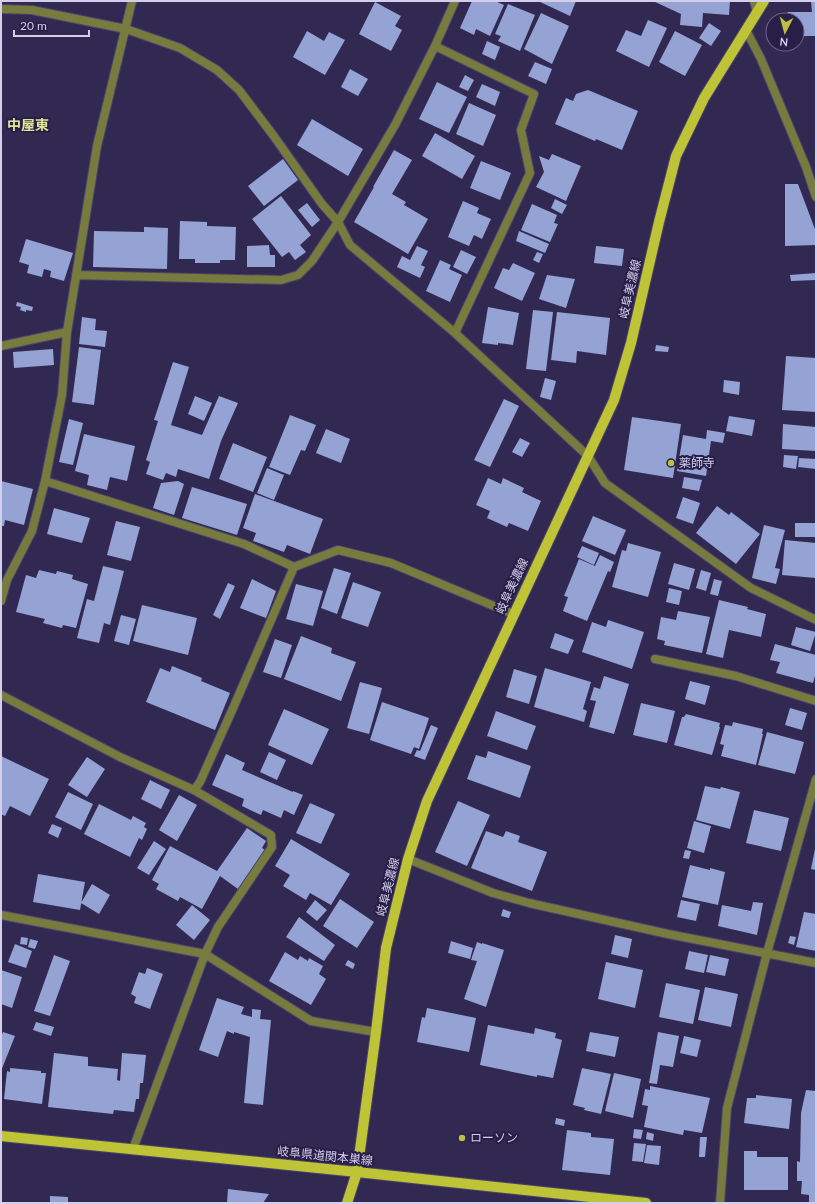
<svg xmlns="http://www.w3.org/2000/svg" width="817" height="1204" viewBox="0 0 817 1204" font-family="Lato,'Noto Sans JP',sans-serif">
  <rect width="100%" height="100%" fill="#322953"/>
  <path fill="#94a3d4" d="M472,1H495L504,5L490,36L476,29L474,35L460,28Z
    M538,1H576L570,16Z
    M653,1H730L729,15L703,13L702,27L680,25L681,14Z
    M811,1H816V36H797V20H783L788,12H812Z
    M375,2L401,16L395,26L402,30L391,51L359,34Z
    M508,4L535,15L520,51L498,41L501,36L495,34Z
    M541,13L569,26L552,64L524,49Z
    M648,20L667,28L649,67L616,51L626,30L641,36Z
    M709,23L721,31L711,46L699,38Z
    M307,31L324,41L329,32L345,40L325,75L293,57Z
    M675,31L702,45L685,76L659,62Z
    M487,41L500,47L495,60L482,54Z
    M535,62L552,69L546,84L528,76Z
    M350,69L368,79L358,96L341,87Z
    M465,75L474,80L468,91L459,87Z
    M437,82L467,97L449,133L419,119Z
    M482,84L500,92L495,106L476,97Z
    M588,90L638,111L622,150L596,139L595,141L555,124L566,98L573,101L576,94Z
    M469,103L496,115L483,146L456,134Z
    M312,119L363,149L348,176L297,145Z
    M435,133L475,156L462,179L422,156Z
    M394,150L412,160L392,194L406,202L404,205L428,219L408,254L354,222L374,187H373Z
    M552,154L581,166L566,201L536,187L544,172L539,156L549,160Z
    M283,159L298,180L264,206L248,186Z
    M481,161L511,173L500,200L470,188Z
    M785,184H798L816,232V245L785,246Z
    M281,196L311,235L300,245L306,252L295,260L289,252L282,257L252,219Z
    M555,199L567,205L562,214L551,208Z
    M463,201L479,208L477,213L491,219L482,239L474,235L469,246L448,237Z
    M307,203L320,220L312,227L298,210Z
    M532,204L557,215L554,223L558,224L550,242L521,230Z
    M180,221L207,222V226L236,227L235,260H220V263H195V259H179Z
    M144,227L168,228L167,269L93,267L94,231L144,232Z
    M519,231L549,244L545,253L516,241Z
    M26,239L73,253L64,281L50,277L51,271L44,269L42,277L27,273L29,265L19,262Z
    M269,245L270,255H275V267H247V246Z
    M417,246L428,251L421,265L425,267L420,278L397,267L402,256L410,260Z
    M596,246L624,249L622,266L594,263Z
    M461,250L476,257L467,274L453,267Z
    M537,252L543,254L539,263L533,260Z
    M440,260L451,265L449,269L462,275L450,302L426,291Z
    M513,263L535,273L522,301L494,288L503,268L509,270Z
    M816,273V280L791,281L790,275Z
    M547,275L575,279L566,308L539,299Z
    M17,302L33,307L32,311L26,310V312L20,310L21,307L16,306Z
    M488,307L519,313L513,345L498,343V345L482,343Z
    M533,310L553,312L546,371L526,369Z
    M557,312L610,318L606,355L577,351L576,363L551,360Z
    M82,317L96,319L95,330L107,331L105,347L79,344Z
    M656,345L669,347L668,352L655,351Z
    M79,347L101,350L94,405L72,402Z
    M53,349L54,365L14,368L13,352Z
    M786,356L816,358V412L782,410Z
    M173,362L189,367L171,425L202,435L219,396L238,403L221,441L209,479L178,469L176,477L166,473L163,480L146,474L150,462L146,460L158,421L154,420Z
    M545,378L556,381L551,400L540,397Z
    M724,380L740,382L739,395L723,392Z
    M195,396L212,403L204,421L188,414Z
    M504,399L519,406L490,467L474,460Z
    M290,415L316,425L305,451L301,450L290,475L269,467Z
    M729,416L755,420L752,436L726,431Z
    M632,417L681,424L673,478L624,470Z
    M69,419L83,423L73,465L59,462Z
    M783,424L816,427V451L782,449Z
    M326,429L350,439L341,463L316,453Z
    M707,430L725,433L723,443L711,441L706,476L677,471L683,435L706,439Z
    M84,434L135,446L127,481L110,477L107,490L87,485L89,475L75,471Z
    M520,438L530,443L522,457L512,452Z
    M233,443L267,457L253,492L219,479Z
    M784,455L798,456L796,469L783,467Z
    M799,458L816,459V469L798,467Z
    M267,468L284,475L274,500L257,493Z
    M684,477L702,480L699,491L682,488Z
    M488,478L501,484L503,478L524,488L522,492L541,501L528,531L509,523L507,527L487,518L490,511L476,505Z
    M1,481L33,489L24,525L5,520L4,526H1Z
    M178,481L184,484L174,515L153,508L161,483Z
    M192,487L247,504L237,535L182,518Z
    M255,494L323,519L310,554L287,545L284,552L253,541L256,533L243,528Z
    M683,497L700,503L693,524L676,518Z
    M717,506L729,515L731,512L760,534L736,564L696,533Z
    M54,508L90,518L82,543L47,534Z
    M593,516L626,530L615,555L582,541Z
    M116,521L140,527L131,561L107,555Z
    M795,523H816V537H795Z
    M764,525L785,530L775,568L780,569L776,584L752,578Z
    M785,540L816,543V578L782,575Z
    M628,543L661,552L648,597L612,587L622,550L626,551Z
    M582,546L599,553L594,565L577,557Z
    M600,555L614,562L610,572L608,571L587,621L563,611L568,597L564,596L579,559L595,566Z
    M674,563L695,569L689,590L668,584Z
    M103,566L124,571L110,625L104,623L99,643L77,638L87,599L94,601Z
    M334,568L351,573L337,614L321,608Z
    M39,570L56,574L57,571L73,575L72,579L88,584L76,628L63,625L62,628L43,623L45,619L16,612L26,575L36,578Z
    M701,570L711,573L706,591L696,588Z
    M252,579L276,591L266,618L240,608Z
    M714,579L722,581L718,596L710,594Z
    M353,582L381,592L368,627L341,618Z
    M228,583L235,586L220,619L213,615Z
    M296,584L323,591L313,626L286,619Z
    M669,588L682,591L679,605L666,602Z
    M719,600L748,607L747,609L766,614L761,637L729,630L723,658L706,654Z
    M142,605L197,618L188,655L133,641Z
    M678,611L710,617L702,653L664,645L665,641L657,639L661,617L676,620Z
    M121,615L136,619L129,645L114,641Z
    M608,620L644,632L632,669L582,652L592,622L606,627Z
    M796,627L816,632L810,651L791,645Z
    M555,633L574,640L568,654L550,648Z
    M301,636L332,648L331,653L356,662L341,701L284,679Z
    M275,639L292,645L281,678L263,672Z
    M775,644L816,655V672L813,683L776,673L780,662L770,660Z
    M172,666L202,678L201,681L230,693L215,730L146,702L160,668L170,672Z
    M545,668L591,682L583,709L587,711L584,722L534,707Z
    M514,669L537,676L529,704L506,697Z
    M604,676L629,684L614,734L589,727L596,701L590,700L594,687L600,689Z
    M690,681L710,686L705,705L685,699Z
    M360,682L382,688L369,734L347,728Z
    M382,702L429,718L419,749L414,747L411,754L370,740Z
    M641,703L675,711L667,743L633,735Z
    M790,708L807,713L802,730L785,725Z
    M284,709L329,729L312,765L268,745Z
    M496,711L536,726L527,750L487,736Z
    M686,714L720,723L719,727H720L712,755L674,745L682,717H684Z
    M733,722L763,729L762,734H763L756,765L721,756L724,745L720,744L725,725L732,726Z
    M431,725L438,728L425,760L414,756L417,750L420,751Z
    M767,732L804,742L795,774L758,765Z
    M488,751L531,766L520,798L467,779L476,755L486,758Z
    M269,752L286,760L277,780L260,772Z
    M226,754L245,763L242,770L293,792V791L303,795L294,815L284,810L281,818L263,810L261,815L242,806L244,799L212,785Z
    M1,756L49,779L30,816L10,806L5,816L1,814Z
    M87,757L105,769L87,797L68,785Z
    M150,780L170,790L161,809L141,799Z
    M705,786L720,789L721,787L740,792L730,829L696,820Z
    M68,792L93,804L81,830L55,817Z
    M179,795L197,805L177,841L159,830Z
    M458,801L490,815L467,866L435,852Z
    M310,803L335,814L321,844L296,833Z
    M99,804L131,820L133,816L146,823L144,827L147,829L142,840L139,838L130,857L84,834Z
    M754,810L789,818L781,851L746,843Z
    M694,821L711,826L704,853L687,848Z
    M52,824L62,828L58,838L48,833Z
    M247,828L266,841L262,848L265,850L238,889L220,876L202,909L180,897L178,901L156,889L159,884L152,880L170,846L217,871Z
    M486,831L503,837L506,831L520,836L518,842L547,852L532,891L471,868Z
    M291,839L350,874L331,905L310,893L306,900L283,886L290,875L275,866Z
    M154,841L166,849L149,875L137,868Z
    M815,849H816V870L811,869Z
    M685,850L691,851L689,859L683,858Z
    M690,865L710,870V868L725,872L718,905L682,897Z
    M38,874L85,882L80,910L33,902Z
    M92,884L110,895L99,914L81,903Z
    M340,899L374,922L357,948L323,926Z
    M315,900L327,910L317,921L306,912Z
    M681,900L700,904L696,921L677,917Z
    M753,902L763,903L757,935L718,926L722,905L751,911Z
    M192,905L210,920L194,940L176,925Z
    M503,909L511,912L509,918L501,916Z
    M804,912L816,914V951L796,947Z
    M299,917L335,945L324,961L286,937Z
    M615,935L632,939L628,958L611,954Z
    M790,936L796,937L794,945L788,943Z
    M21,937L28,938L27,945L20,944Z
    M30,939L38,941L35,949L28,947Z
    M451,941L473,948L470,959L448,953Z
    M477,942L482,944V943L504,950L486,1007L464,999L477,961L471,960Z
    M15,944L32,951L26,968L8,962Z
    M689,951L708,955L704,973L685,969Z
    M285,952L298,960L300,956L308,961L309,958L323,966L319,974L326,979L311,1005L269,981Z
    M54,955L70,961L50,1016L34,1011Z
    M710,955L729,959L725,976L706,972Z
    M348,960L355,964L353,969L345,965Z
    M606,962L643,970L635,1008L598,999Z
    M147,968L163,974L150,1009L134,1003L136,997L131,994L139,972L145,974Z
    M1,970L22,977L12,1008L1,1004Z
    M666,983L700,990L693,1024L659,1017Z
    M705,987L738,994L731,1027L698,1020Z
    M217,998L244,1007L241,1014L252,1017V1009L261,1010L260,1019L271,1020L263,1105L244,1103L250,1037L234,1032V1034L227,1031L218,1057L199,1050Z
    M427,1008L476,1018L469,1052L417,1042L422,1017L425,1018Z
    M36,1022L54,1027L51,1036L33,1030Z
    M488,1025L534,1034L535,1028L556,1033L555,1038L562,1040L553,1078L537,1075V1077L480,1065Z
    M3,1032L15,1036L1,1071V1037Z
    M590,1032L619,1037L615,1057L586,1051Z
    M658,1032L679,1036L673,1067L660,1065L657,1084L649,1083Z
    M684,1036L701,1040L697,1057L680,1053Z
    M54,1053L88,1057V1066L118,1069L117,1080L120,1081L122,1053L146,1055L143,1083H140L139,1099H136L134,1112L114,1110L113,1114L48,1107Z
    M10,1068L41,1071V1073H46L42,1104L4,1099L7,1071L10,1072Z
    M582,1068L611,1074L601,1114L584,1110L585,1108L573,1105Z
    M614,1073L641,1079L633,1118L605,1111Z
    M650,1086L710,1098L702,1133L684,1130L683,1135L644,1127L648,1106L642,1105L645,1089L650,1090Z
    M806,1090L816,1091V1203H809V1195L801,1194L802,1181H797V1161L800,1162L801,1113Z
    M756,1095L792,1099L789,1129L744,1123L747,1098H756Z
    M556,1118L565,1120L564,1126L555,1124Z
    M634,1129L643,1130L641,1139L633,1138Z
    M567,1130L591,1133V1137L614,1139L610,1175L562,1170Z
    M647,1132L654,1134L653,1141L646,1139Z
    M700,1137H707L705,1157H699Z
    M634,1143L646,1144L643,1162L632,1161Z
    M647,1145L661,1146L659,1165L644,1163Z
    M744,1151H757V1157H788V1190H744Z
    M228,1189L269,1194L263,1203H227Z
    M50,1196L68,1197V1203H50Z"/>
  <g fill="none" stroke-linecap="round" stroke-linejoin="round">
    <defs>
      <path id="street" d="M754,1L757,12
        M1,9L32,10L126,29L180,48L217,70L239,90L273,135L322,204L338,222L350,245L455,333L588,456L605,483L751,588L816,620
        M746,30L761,59L806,167L816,197
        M435,46L534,94L521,130L530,173L455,333
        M76,275L281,280L298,275L312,261L338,222L395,125L435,46L455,1
        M1,346L67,332
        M45,481L244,544L294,567L338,550L391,563L513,614
        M1,601L7,580L32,531L45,481L62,395L67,332L97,146L132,1
        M655,659L736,676L816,701
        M1,695L120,757L194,790L271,835L272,847L218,927L205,954L311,1021L376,1032
        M194,790L200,782L234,706L294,567
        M408,859L493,893L529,903L668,934L816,963
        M1,915L205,954L133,1149
        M720,1203L727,1108L767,953L816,779"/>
      <path id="primary" d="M1,1136L357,1172L646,1203
        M347,1203L357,1172L376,1032L386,948L408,859L427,801L614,400L631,343L659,222L676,156L704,98L764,1"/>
    </defs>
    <use href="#street" stroke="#4c446b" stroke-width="10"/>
    <use href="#primary" stroke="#4c446b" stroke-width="12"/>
    <use href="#street" stroke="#787b3e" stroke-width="8"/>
    <use href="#primary" stroke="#bfc336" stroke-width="10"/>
  </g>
  <g fill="#bbc044" stroke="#281f48" stroke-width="1.5">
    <circle cx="671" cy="463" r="4"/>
    <circle cx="462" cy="1138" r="4"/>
  </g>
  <g text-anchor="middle" stroke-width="4" stroke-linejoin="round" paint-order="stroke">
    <g font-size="12" fill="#d3cfea" stroke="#281f48">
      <text transform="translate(630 289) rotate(-77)" y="4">岐阜美濃線</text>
      <text transform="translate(512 586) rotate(-65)" y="4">岐阜美濃線</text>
      <text transform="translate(388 887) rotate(-76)" y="4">岐阜美濃線</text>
      <text transform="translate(325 1156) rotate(6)" y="4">岐阜県道関本巣線</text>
    </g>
    <g font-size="12" fill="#d3cfea" stroke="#281f48" text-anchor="start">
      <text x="679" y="467">薬師寺</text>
      <text x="470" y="1142">ローソン</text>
    </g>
    <g font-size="14" font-weight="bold" fill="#e1e697" stroke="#281f48">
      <text x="28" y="130">中屋東</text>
    </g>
  </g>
  <rect width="817" height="1204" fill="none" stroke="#d3cfea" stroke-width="4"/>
  <g transform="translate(785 32) rotate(186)"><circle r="19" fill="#281f48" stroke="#6c6589"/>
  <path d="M0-3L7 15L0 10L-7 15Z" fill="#bbc044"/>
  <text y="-6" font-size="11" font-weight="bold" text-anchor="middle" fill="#d3cfea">N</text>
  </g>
  <path d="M14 30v6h75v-6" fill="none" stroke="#d3cfea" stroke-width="2"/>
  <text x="20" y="30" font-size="12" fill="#d3cfea" stroke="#281f48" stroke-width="3" paint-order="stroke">20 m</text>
</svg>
